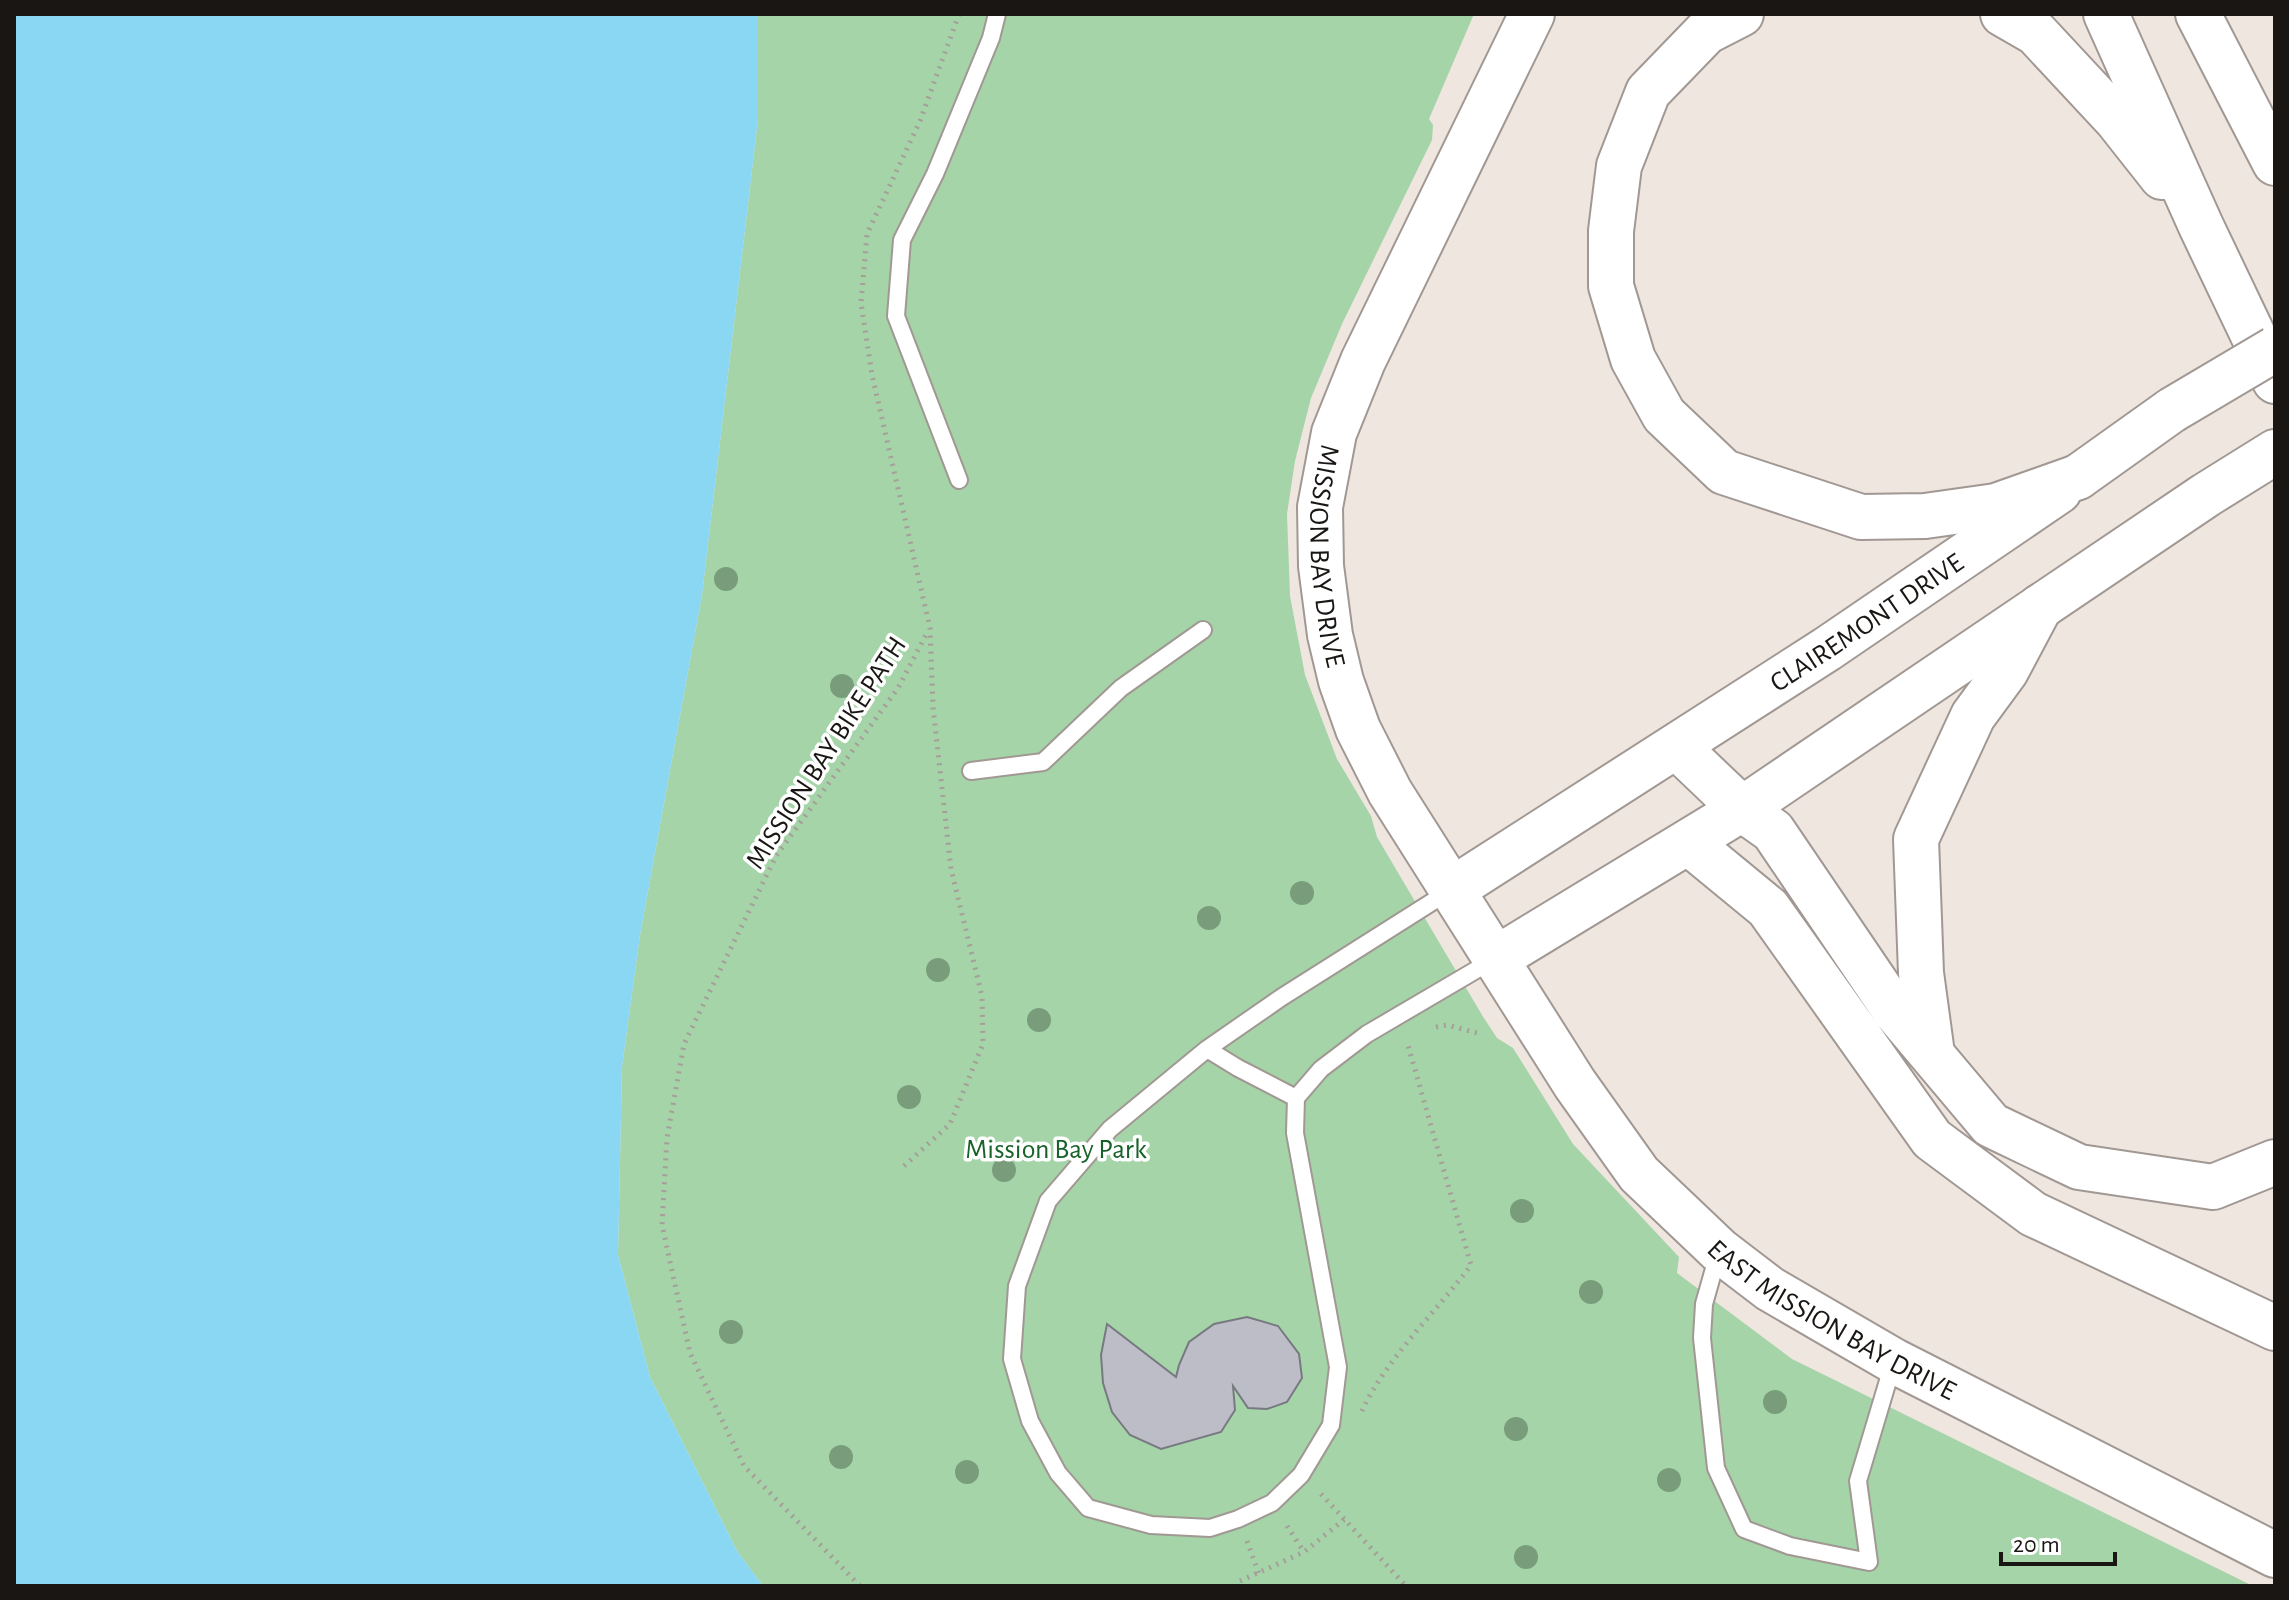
<svg xmlns="http://www.w3.org/2000/svg" width="2289" height="1600" viewBox="0 0 2289 1600" font-family="'Alegreya Sans',sans-serif">
  <rect width="100%" height="100%" fill="#f0e6e0"/>
  <path fill="#a4d4a8" d="M758,14H1474L1429,119L1433,125L1432,140L1342,324L1311,398L1295,461L1287,514L1290,596L1305,675L1337,759L1371,816L1377,837L1482,1015L1497,1038L1513,1048L1573,1144L1679,1257L1677,1273L1792,1359L2253,1586H763L737,1551L650,1377L618,1255L622,1067L640,935L702,595L758,119Z"/>
  <path fill="#8ad7f3" d="M14,14H758V119L702,595L640,935L622,1067L618,1255L650,1377L737,1551L763,1586H14Z"/>
  <path fill="#bdbdc7" stroke="#787981" stroke-width="2" d="M1247,1317L1278,1326L1299,1354L1302,1378L1287,1402L1267,1409L1248,1408L1233,1386L1235,1410L1221,1432L1161,1449L1130,1435L1112,1412L1103,1383L1101,1355L1107,1324L1176,1377L1179,1365L1189,1342L1214,1324Z"/>
  <g fill="none" stroke-linecap="round" stroke-linejoin="round">
    <defs>
      <path id="lane" d="M959,480L896,316L902,240L935,174L991,38L997,14
        M971,771L1043,762L1121,688L1203,630
        M1451,890L1282,997L1207,1049L1110,1129L1048,1201L1017,1286L1012,1359L1030,1421L1058,1473L1088,1508L1151,1525L1210,1528L1238,1519L1272,1503L1301,1475L1331,1425L1338,1367L1295,1133L1296,1098L1321,1069L1367,1034L1493,960
        M1207,1049L1238,1068L1296,1098
        M1719,1251L1704,1304L1702,1338L1716,1468L1744,1529L1790,1546L1869,1562L1858,1481L1893,1364"/>
      <g id="secondary">
        <path id="s1" d="M1532,14L1363,361L1334,433L1320,507L1321,566L1330,635L1341,681L1358,729L1390,792L1575,1084L1639,1174L1719,1250L1770,1289L1894,1361L2275,1555"/>
        <path id="s2" d="M1453,889L1827,649L2059,491"/>
        <path d="M1497,958L1742,809L2040,607"/>
      </g>
      <path id="primary" d="M2078,477L2172,410
        M2040,607L2206,495L2275,452"/>
      <path id="highway" d="M1741,14L1706,32L1648,92L1619,166L1611,231V286L1633,359L1664,415L1724,472L1861,517L1925,516L1996,506L2078,477
        M2003,14L2036,33L2117,120L2162,177
        M2106,14L2201,226L2275,381
        M2198,14L2275,163
        M1677,747L1742,809L1773,831L1895,1011L1991,1125L2079,1167L2213,1187L2275,1162
        M1689,843L1768,908L1932,1139L2033,1214L2275,1328
        M1932,1054L1921,973L1916,839L1973,716L2006,671L2040,607"/>
    </defs>
    <use href="#lane" stroke="#a19893" stroke-width="20"/>
    <use href="#secondary" stroke="#a19893" stroke-width="48"/>
    <use href="#primary" stroke="#a19893" stroke-width="48"/>
    <use href="#highway" stroke="#a19893" stroke-width="48"/>
    <path stroke="#a69e99" stroke-width="5" stroke-dasharray="2 6" stroke-linecap="butt" d="M1436,1027L1447,1025L1477,1033
      M904,1166L950,1124L983,1044L982,996L951,869L933,707L930,628L872,375L861,303L867,234L920,121L959,14
      M1362,1411C1385,1360 1437,1311 1471,1265L1407,1042
      M1321,1494L1406,1586
      M1287,1526L1304,1552
      M1247,1541L1259,1574
      M1240,1581L1304,1552L1346,1518
      M860,1586L744,1466L690,1353L662,1225L667,1138L684,1044L776,856L898,688L928,631"/>
    <use href="#lane" stroke="#fff" stroke-width="16"/>
    <use href="#secondary" stroke="#fff" stroke-width="44"/>
    <use href="#primary" stroke="#fff" stroke-width="44"/>
    <use href="#highway" stroke="#fff" stroke-width="44"/>
    <defs>
      <path id="primary-bridge" d="M2172,410L2275,349"/>
    </defs>
    <use href="#primary-bridge" stroke="#a19893" stroke-width="48" stroke-linecap="butt"/>
    <use href="#primary-bridge" stroke="#fff" stroke-width="44"/>
  </g>
  <g fill="#799d7b">
    <circle cx="726" cy="579" r="12"/>
    <circle cx="842" cy="686" r="12"/>
    <circle cx="1302" cy="893" r="12"/>
    <circle cx="1209" cy="918" r="12"/>
    <circle cx="938" cy="970" r="12"/>
    <circle cx="1039" cy="1020" r="12"/>
    <circle cx="909" cy="1097" r="12"/>
    <circle cx="1004" cy="1170" r="12"/>
    <circle cx="1522" cy="1211" r="12"/>
    <circle cx="1591" cy="1292" r="12"/>
    <circle cx="731" cy="1332" r="12"/>
    <circle cx="1775" cy="1402" r="12"/>
    <circle cx="1516" cy="1429" r="12"/>
    <circle cx="841" cy="1457" r="12"/>
    <circle cx="967" cy="1472" r="12"/>
    <circle cx="1669" cy="1480" r="12"/>
    <circle cx="1526" cy="1557" r="12"/>
  </g>
  <g text-anchor="middle" stroke-width="7" stroke-linejoin="round" paint-order="stroke">
    <g font-size="28" fill="#1a1614" stroke="#fff">
      <text dy="10" stroke="none"><textPath href="#s1" startOffset="588">MISSION BAY DRIVE</textPath></text>
      <text dy="10" stroke="none"><textPath href="#s2" startOffset="492">CLAIREMONT DRIVE</textPath></text>
      <text transform="translate(825 752) rotate(-57)" y="10">MISSION BAY BIKE PATH</text>
      <text dy="10" stroke="none"><textPath href="#s1" startOffset="1536">EAST MISSION BAY DRIVE</textPath></text>
    </g>
    <g font-size="28" fill="#176228" stroke="#fff">
      <text x="1056" y="1158">Mission Bay Park</text>
    </g>
  </g>
  <rect width="2289" height="1600" fill="none" stroke="#1a1614" stroke-width="32"/>
  <path d="M2001 1552v12h114v-12" fill="none" stroke="#1a1614" stroke-width="4"/>
  <text x="2013" y="1552" font-size="24" fill="#1a1614" stroke="#ffffff" stroke-width="6" paint-order="stroke">20 m</text>
</svg>
